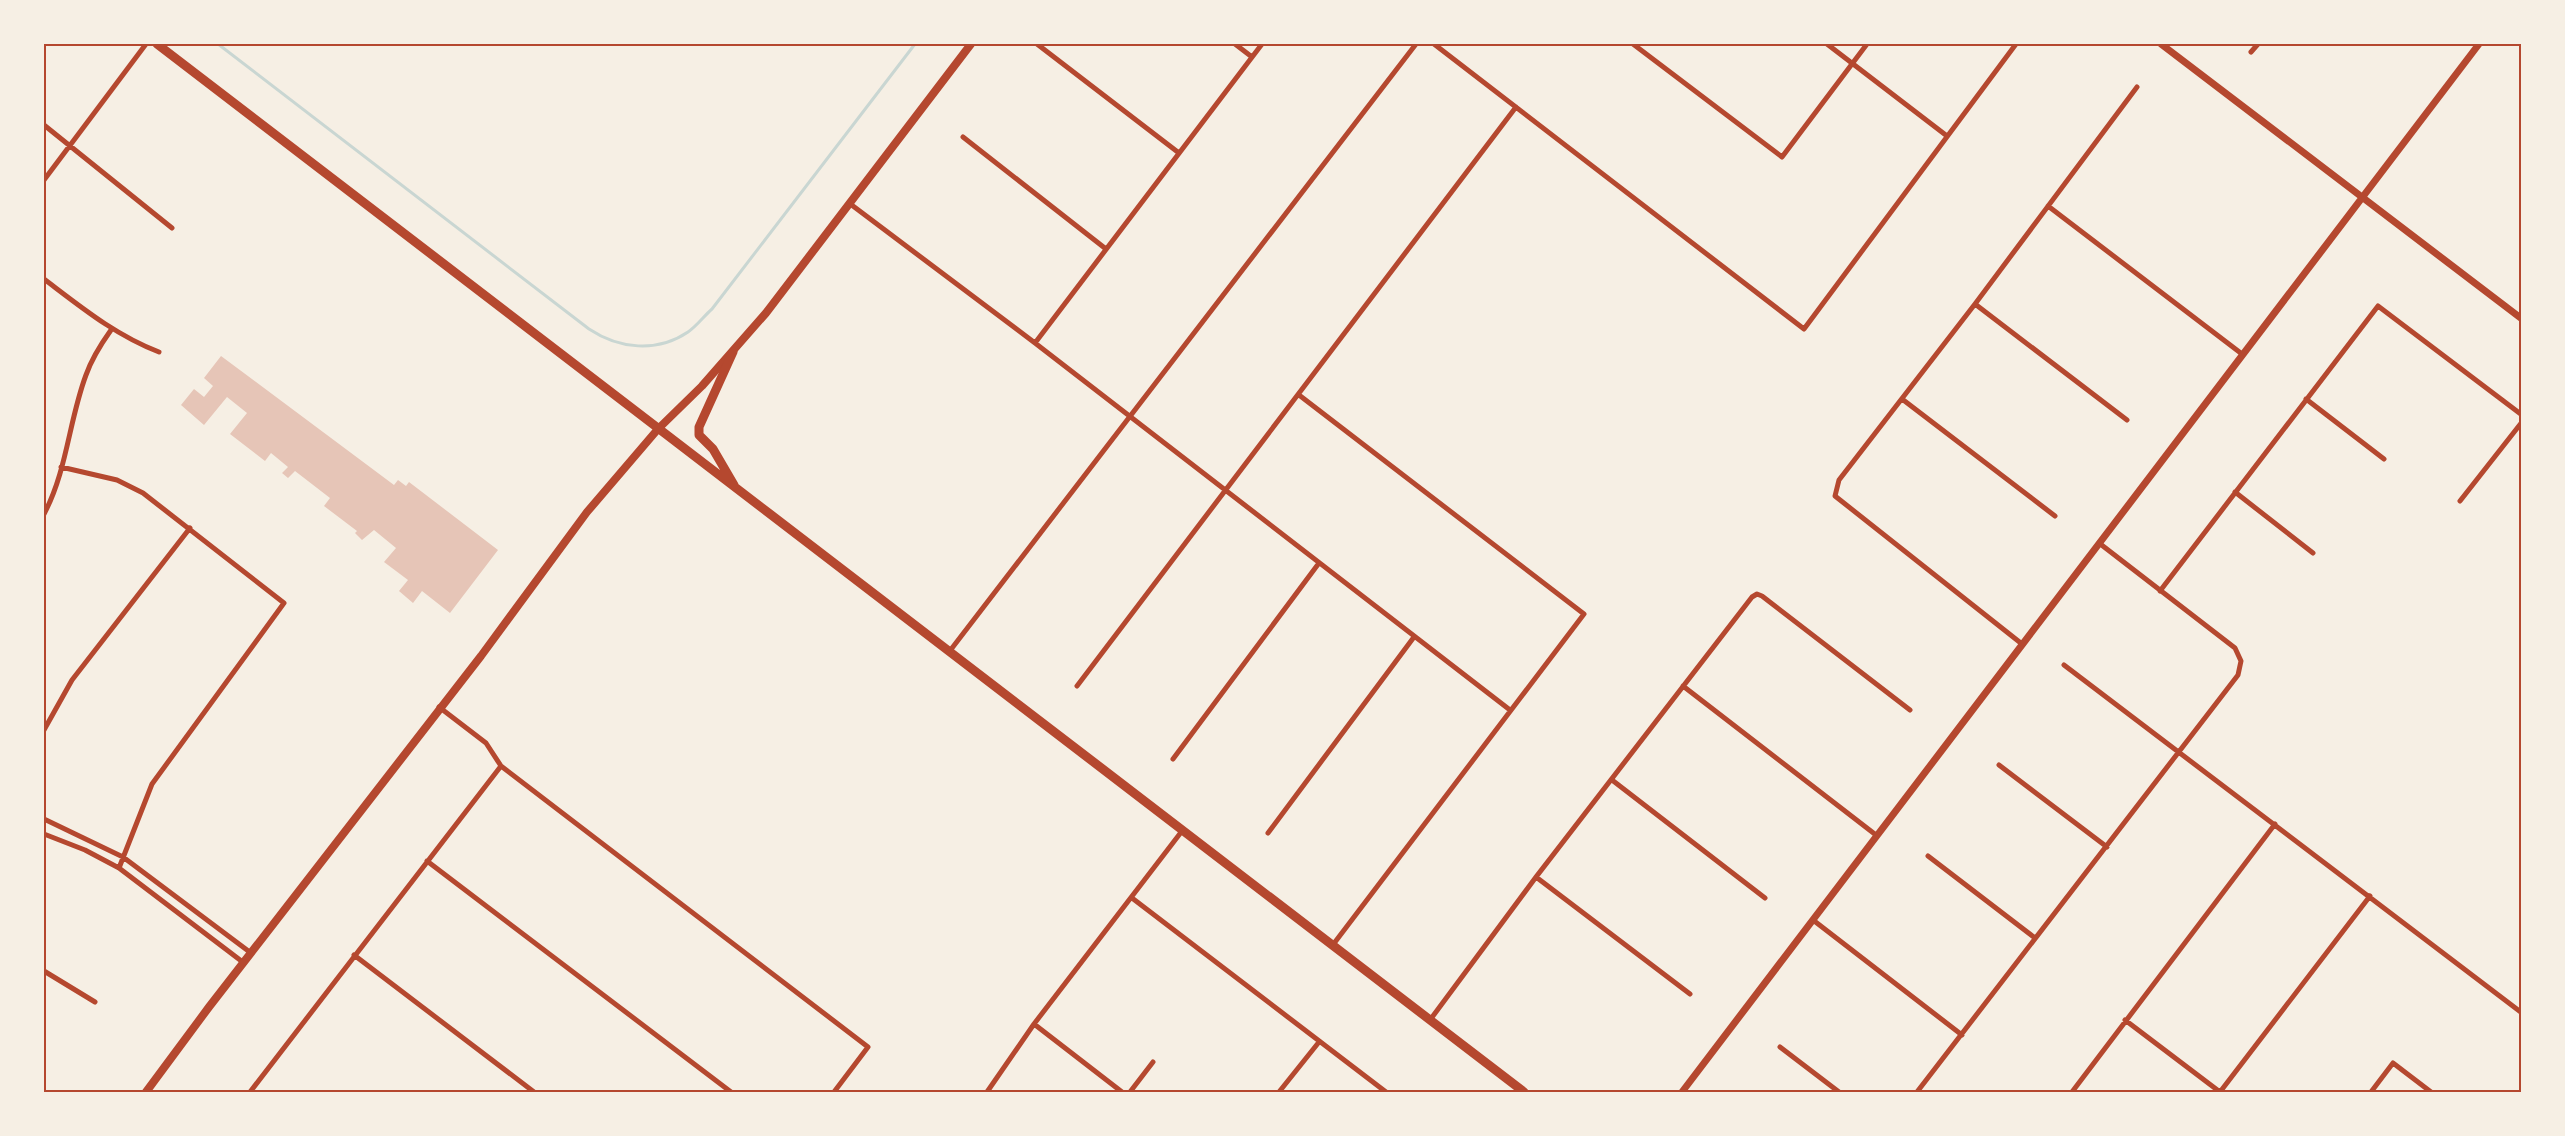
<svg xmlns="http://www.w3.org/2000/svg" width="2565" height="1136" viewBox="0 0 2565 1136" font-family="'Exo 2',sans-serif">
  <rect width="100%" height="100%" fill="#f6efe4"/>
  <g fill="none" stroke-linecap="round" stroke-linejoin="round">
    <path stroke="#c9d6d2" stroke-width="3" d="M218,44L589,329C619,349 657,353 688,332C697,326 704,316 712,309L915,44"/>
  </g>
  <path fill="#e6c5b7" d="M221,356L394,485L398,480L406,486L409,482L498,550L450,613L422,591L413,603L399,591L408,580L384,562L396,548L374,530L362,540L355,533L357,531L324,506L330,498L295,471L288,478L282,473L288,467L271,453L265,461L230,434L247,413L227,397L204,425L181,405L194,389L204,397L213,386L204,378Z"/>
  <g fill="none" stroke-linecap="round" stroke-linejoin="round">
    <path stroke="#b5482f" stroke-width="5" d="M1037,44L1179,153
      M1235,44L1252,57
      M1434,44L1804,329L2016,44
      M1633,44L1782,157L1867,44
      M1827,44L1947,136
      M2251,52L2258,44
      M44,125L172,228
      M963,137L1106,249
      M44,180L146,44
      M849,203L1035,343L1510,710
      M2048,206L2242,354
      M44,279C81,307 115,335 159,352
      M1975,304L2127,420
      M1035,343L1262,44
      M1299,395L1584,614L1332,946
      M1902,399L2055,516
      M2306,399L2384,459
      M61,467L117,480L143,493L284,603L152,784L119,868
      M2235,492L2313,553
      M2460,501L2522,422
      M44,514C67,471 69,420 86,375C92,358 101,344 111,330
      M2160,591L2378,306L2522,415
      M2022,644L1835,496L1839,480L1975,304L2137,87
      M949,652L1416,44
      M2064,665L2522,1013
      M1077,686L1516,107
      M1683,686L1876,835
      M439,707L486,743L501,766L868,1047L834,1092
      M44,730L72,680L190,528
      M1173,759L1319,563
      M1999,765L2107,847
      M1612,780L1765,898
      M44,819L123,857L251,953
      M1268,833L1414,637
      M44,834L85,850L119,868L244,963
      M1928,856L2035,938
      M427,861L731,1092
      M1536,877L1690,994
      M1132,898L1386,1092
      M1813,920L1962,1035
      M354,955L534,1092
      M44,971L95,1002
      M1430,1020L1536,877L1752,597L1757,594L1762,596L1910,710
      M2125,1020L2220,1092
      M1034,1024L1122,1092
      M1780,1047L1839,1092
      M250,1092L501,766
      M987,1092L1034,1024L1182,831
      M1130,1092L1153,1062
      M1279,1092L1319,1042
      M1917,1092L2238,675L2241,661L2235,648L2099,543
      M2072,1092L2275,824
      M2220,1092L2370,896
      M2371,1092L2393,1063L2431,1092"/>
    <path stroke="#b5482f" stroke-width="7" d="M2161,44L2522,319
      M1682,1092L2479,44"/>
    <path stroke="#b5482f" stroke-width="8" d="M146,1092L209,1007L481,656L587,512L658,429L702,386L766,313L971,44"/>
    <path stroke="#b5482f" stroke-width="9" d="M157,44L1524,1092
      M733,352L699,427V435L713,449L734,485"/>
  </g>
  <rect width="2565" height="1136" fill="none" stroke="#f6efe4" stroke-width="90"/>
  <rect x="45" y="45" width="2475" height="1046" fill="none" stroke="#b5482f" stroke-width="2"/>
</svg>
